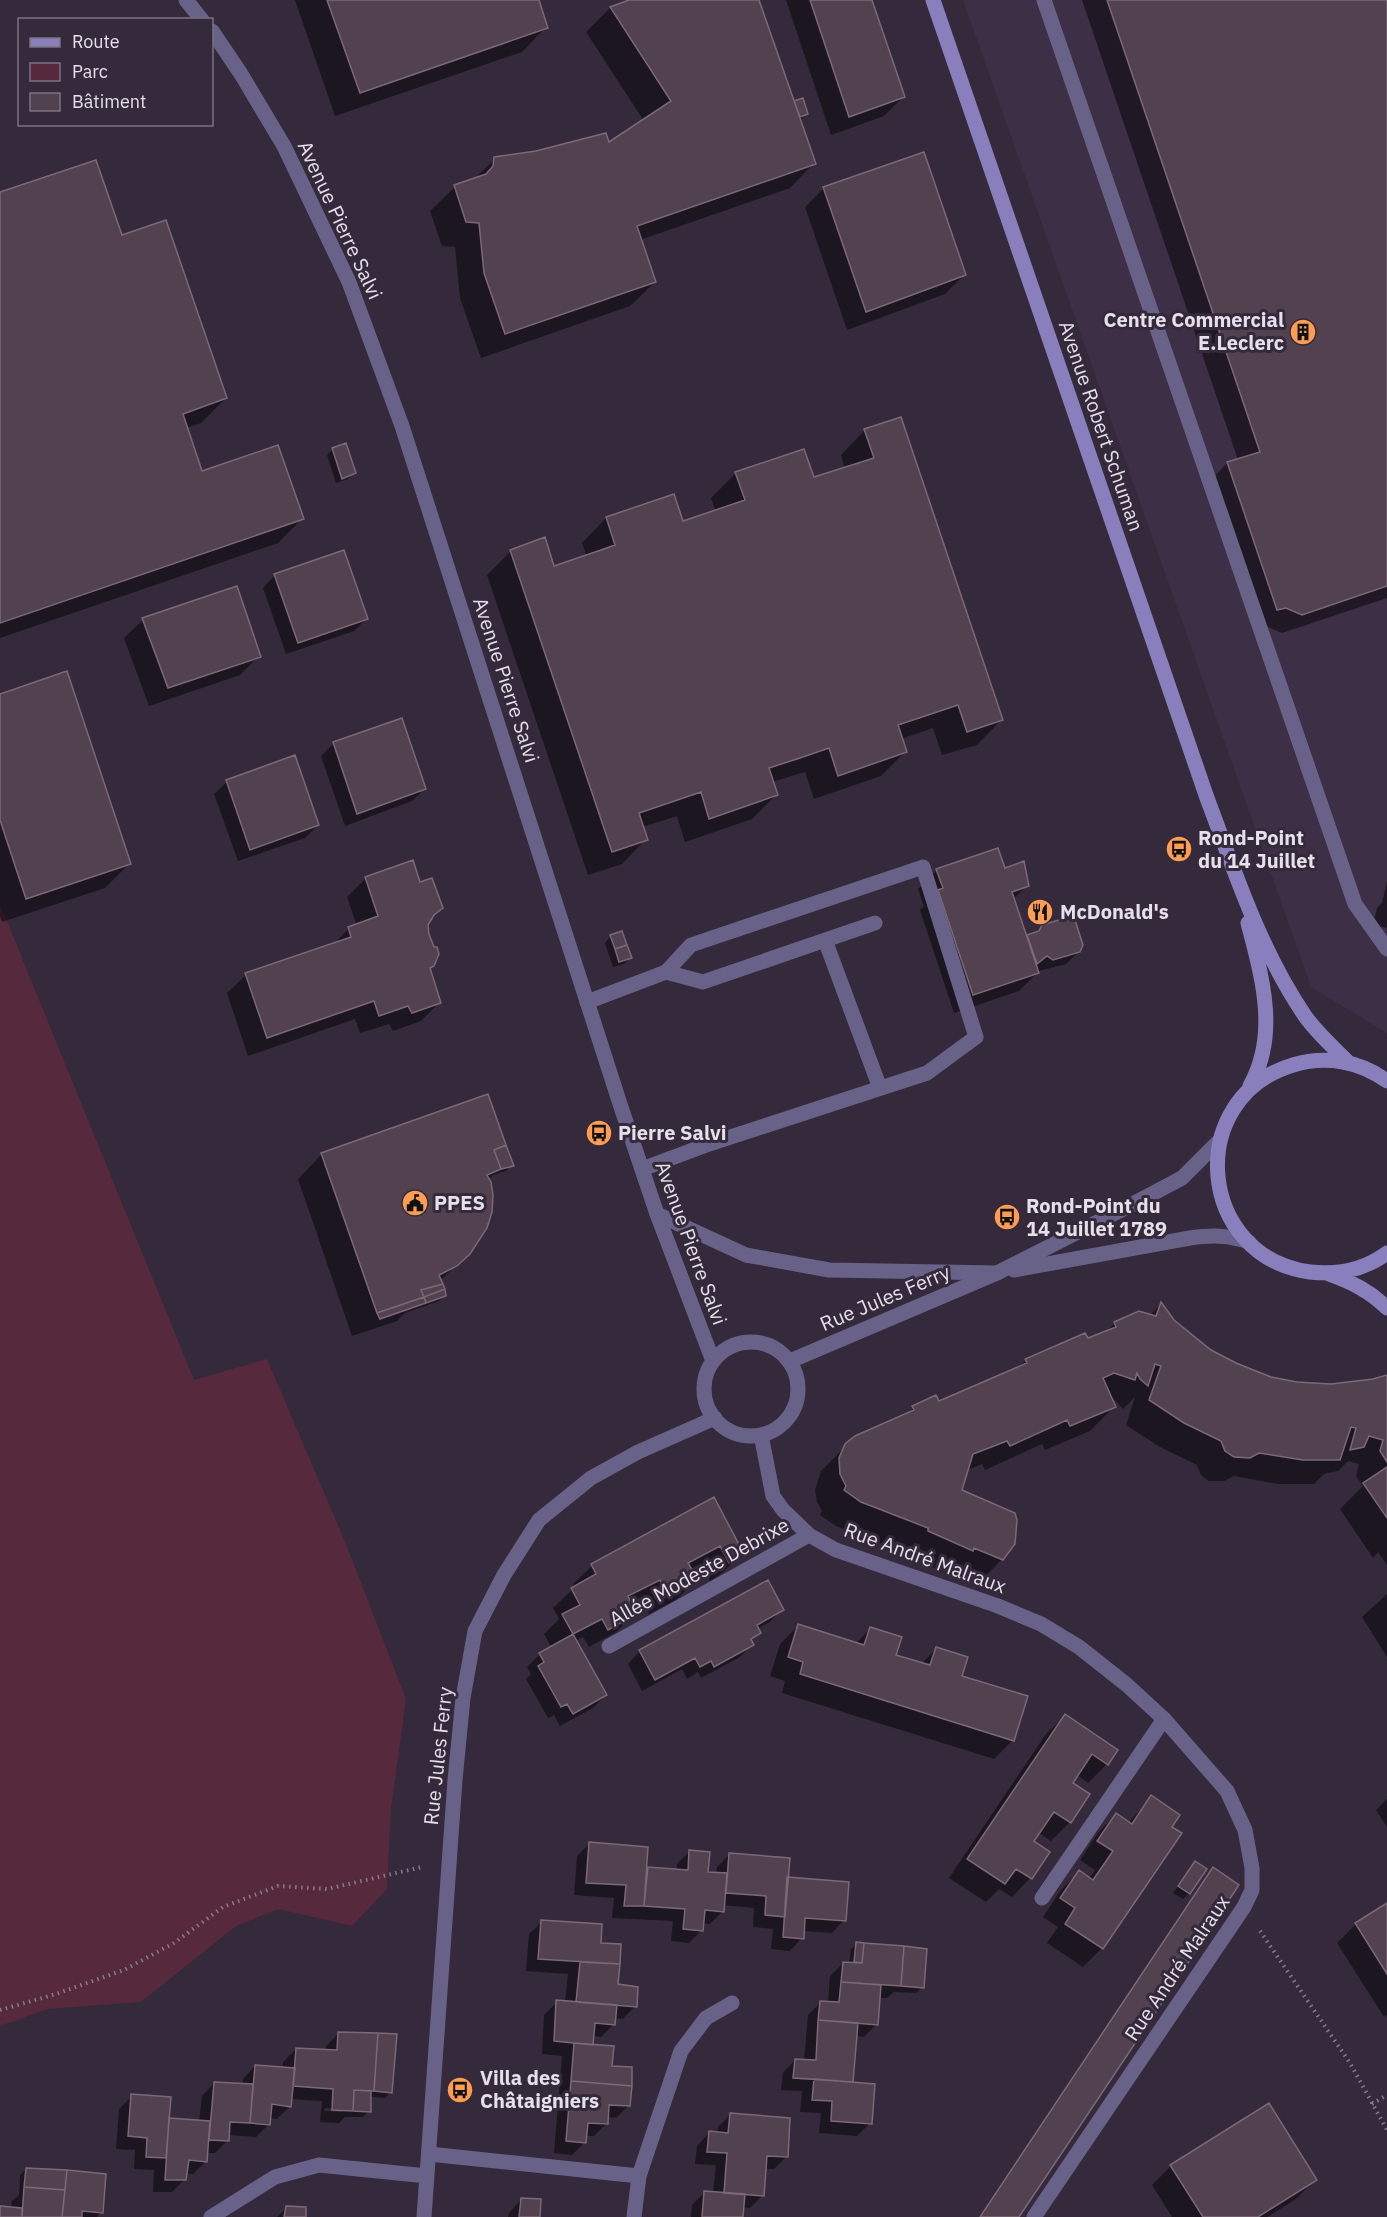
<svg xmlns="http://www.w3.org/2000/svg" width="1387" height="2217" viewBox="0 0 1387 2217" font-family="'IBM Plex Sans',sans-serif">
  <rect width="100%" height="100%" fill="#342a3b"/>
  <path fill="#3d2f46" d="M963,0H1387V1033L1311,987Z"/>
  <path fill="#56293d" d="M0,904L194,1380L267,1359L346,1544L406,1699L391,1809L387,1889L352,1926L278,1909L236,1926L141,2002L48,2009L0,2026Z"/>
  <path fill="#0007" fill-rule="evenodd" d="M295,0H537L546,27L522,52L335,116Z
    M634,0H758L794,103L802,100L806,114L800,121L814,163L790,188L640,240L655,282L630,306L481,358L460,298L455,247L442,246L430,211L455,187L473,180L495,159L563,146L608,144L644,121L586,32L610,8Z
    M786,0H871L903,97L884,116L831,135Z
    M1082,0H1387V598L1282,633L1266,626L1209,482L1227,463L1238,460Z
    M824,188L964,275L945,294L847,330L805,207Z
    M0,194L121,237L226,398L201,423L186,428L201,473L302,519L278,543L0,638Z
    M865,430L1001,720L977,745L942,755L933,728L901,739L905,752L881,776L814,799L805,772L772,782L776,795L752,819L685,842L677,816L642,827L646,839L622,864L588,875L487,575L511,551L553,568L587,557L582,543L606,518L682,523L716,512L711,498L736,473L813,479L845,469L841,455Z
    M333,449L354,473L348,479L336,483L327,455Z
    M275,575L366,619L354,631L286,654L263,588Z
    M143,620L259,656L240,675L149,706L124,638Z
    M0,696L129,864L105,888L2,922L0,917Z
    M334,743L425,789L412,801L345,826L321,756Z
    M227,782L318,825L305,838L238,861L214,794Z
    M937,870H1004L1027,886L1013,899L1026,937L1035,934L1043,926L1079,951L1066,964L1039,971L1019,991L954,1013L920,910L924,906L918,889Z
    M366,878L430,919L427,924L433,965L429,969L440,1002L421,1021L393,1031L389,1024L360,1033L355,1019L248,1056L227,993L246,975L333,945L349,928L357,926L347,897Z
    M1387,881V928L1373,925L1377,908L1382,903Z
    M621,933L630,958L624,964L613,967L605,943L610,937Z
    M322,1154L512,1165L506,1171L493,1175L488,1180L456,1265L440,1281L445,1295L439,1301L405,1313L397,1321L352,1336L298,1179Z
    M1161,1304L1173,1321L1210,1351L1236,1365L1270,1378L1297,1383L1331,1385L1373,1381L1387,1377V1565L1378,1552L1373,1558L1340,1509L1363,1486L1356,1476L1359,1464L1348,1461L1338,1471L1324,1474L1314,1484H1278L1234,1476L1224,1481H1209L1201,1475L1197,1465L1160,1447L1126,1425L1135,1397L1123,1409L1114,1399L1112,1401L1114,1407L1090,1431L1045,1450L1042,1444L985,1470L982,1464L967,1470L961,1491L1002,1559L978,1584L950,1572L948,1574L904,1555L905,1553L836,1526L820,1515L822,1511L817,1502L815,1490L821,1471L846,1446L905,1415L913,1408L936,1397L938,1403L1017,1369L1026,1360L1106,1332L1115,1323L1149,1316Z
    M713,1499L742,1553L723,1572L710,1581L701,1564L690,1569L696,1580L677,1599L649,1614L641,1597L630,1603L635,1613L616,1632L589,1647L583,1637L575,1641L606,1695L593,1708L560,1726L554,1715L548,1718L526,1679L531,1674L527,1667L540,1654L552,1648L544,1634L559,1619L553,1608L575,1587L573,1584L592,1566Z
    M1387,1594V1657L1362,1617Z
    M782,1609L770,1622L757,1629L759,1633L750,1642L752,1644L740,1657L701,1678L698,1672L687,1679L682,1669L642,1691L628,1664L640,1651Z
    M799,1625L856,1643L870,1629L894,1656L921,1664L936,1649L1013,1740L994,1759L782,1693L785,1681L770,1676L780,1644Z
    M1065,1716L1107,1764L1088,1783L1077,1775L1071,1784L1070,1822L1051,1841L1038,1832L1032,1841L1048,1852L1030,1878L1012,1897L999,1889L986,1902L949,1878L1046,1734Z
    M1152,1797L1102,1948L1083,1967L1047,1943L1058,1927L1043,1917L1060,1891L1079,1872L1089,1879L1095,1870L1080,1860L1098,1833L1116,1814L1128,1823Z
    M1387,1799V1827L1376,1810Z
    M589,1844L646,1868L677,1871V1864L690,1851L707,1873L716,1874L717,1867L729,1855L786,1879L844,1920L832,1933L803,1931L802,1938L790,1951L771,1949L773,1929L753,1927L754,1908L723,1905V1911L710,1924L702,1923V1930L689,1943L671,1941L673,1921L612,1918L614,1898L574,1895L577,1856Z
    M1195,1863L1189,1893L1183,1899L1173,1893Z
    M1213,1869L1017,2217H980L1207,1875Z
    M1387,1905V2015L1384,2017L1337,1943L1356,1924Z
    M542,1922L599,1944L619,1946L616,1986L635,2006L623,2019L614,2018V2024L601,2037L592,2036V2046L610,2067L629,2105L616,2118L607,2117L606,2124L594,2136H585V2142L572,2155L554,2153L562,2056L542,2054L544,2015L557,2002H565L568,1974L526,1971L529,1934Z
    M857,1943L922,1987L916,1993L894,1992L887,1998H879L877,2024L864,2037L855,2036L851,2084L870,2123L857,2136L819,2133L821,2113L800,2112L802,2091L781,2090L783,2073L795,2060L804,2061L808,2015L821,2002L828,2003L830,1976L843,1963L849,1964L851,1949Z
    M339,2033L391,2092L385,2098L370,2097L369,2111L363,2117H345L339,2123L320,2122L322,2101L290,2099V2106L277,2119L269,2118V2124L256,2137L228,2135L227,2141L215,2153H206V2161L193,2174L185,2173V2179L172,2192H153L154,2170L134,2169L135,2150L116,2149L119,2109L132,2096L168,2120L199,2122L202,2096L214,2083L242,2085L243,2079L255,2066L283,2068V2062L296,2049L326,2051V2046ZM325,2108L342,2109V2112L324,2111Z
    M730,2115L786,2157L774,2169H765L763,2195L750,2208L742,2207L741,2217H691L692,2205L704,2193H713L716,2165L695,2164L697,2146L709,2133L717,2134L718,2127Z
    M1171,2166L1315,2180L1296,2199L1267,2217H1172L1152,2185Z
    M26,2169L67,2172L101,2212L97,2217H0V2208H11L12,2201L19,2195L20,2175Z
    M521,2200L539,2217H508L509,2213Z
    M286,2208L304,2217H277Z"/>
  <path fill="#52414f" stroke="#7c6878" stroke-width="1.5" d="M327,0H539L548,28L360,93Z
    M629,0H759L816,164L637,226L656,282L505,334L484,273L479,223L466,222L454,185L486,174L493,166L494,157L536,151L606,133L609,142L671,101L610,7Z
    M810,0H872L905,97L849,117Z
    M1107,0H1387V586L1302,615L1286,608L1277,610L1227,462L1260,452Z
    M803,98L808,114L800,117L794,101Z
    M924,152L966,275L866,312L823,187Z
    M96,160L122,235L166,220L227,398L183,414L202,471L278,445L304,519L0,623V192Z
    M901,417L1003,720L967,732L958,705L898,725L907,752L838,776L829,748L800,758L769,768L778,795L709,819L701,792L639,813L648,840L612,852L510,550L545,537L554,566L601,550L615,545L606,517L674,494L683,521L745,500L735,472L804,449L814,477L874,458L864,429Z
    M346,443L356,473L342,479L332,448Z
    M344,550L368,619L298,643L274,574Z
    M237,586L261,657L168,688L142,618Z
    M67,671L131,864L26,899L0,820V694Z
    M402,718L426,789L357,814L333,742Z
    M295,755L319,825L250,850L226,780Z
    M998,848L1005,868L1024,861L1029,886L1012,892L1039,973L973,995L938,890L943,888L936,869Z
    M413,860L420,882L432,878L443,908L434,915L428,925L429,934L434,947H437L439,954L434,966L430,968L441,1003L412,1013L408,1006L379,1016L374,1001L267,1038L245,973L351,937L348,927L378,916L365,877Z
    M1069,917L1075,920L1083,945L1080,952L1053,960L1047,956L1037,964L1027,935L1039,931L1042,925Z
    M622,931L627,945L615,949L610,935Z
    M627,945L632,958L619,962L615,949Z
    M488,1094L506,1145L494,1150L501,1169L487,1175L491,1182L493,1195L492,1212L487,1228L470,1254L457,1266L439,1275L443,1284L421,1290L424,1297L377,1313L321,1153Z
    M506,1145L514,1166L501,1169L494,1150Z
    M443,1284L445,1289L424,1297L421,1290Z
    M445,1289L446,1296L426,1303L424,1297Z
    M424,1297L426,1303L380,1319L377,1313Z
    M1161,1302L1174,1320L1211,1350L1236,1363L1271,1377L1297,1382L1331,1384L1373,1379L1387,1375V1462L1380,1451L1383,1440L1369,1436L1364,1447L1350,1450L1356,1428L1351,1427L1340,1460H1303L1259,1453L1250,1458L1234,1457L1225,1451L1221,1441L1184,1423L1149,1400L1161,1366L1155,1364L1148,1386L1140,1379L1137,1373L1135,1380L1114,1373L1103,1378L1116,1407L1070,1426L1067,1420L1010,1446L1007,1441L973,1454L962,1490L1015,1513L1017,1520L1015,1544L1003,1560L974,1548L973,1551L928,1531V1528L861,1502L844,1490L846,1486L840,1474L839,1458L845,1444L855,1436L914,1410L912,1406L936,1395L939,1401L1027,1363L1025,1359L1085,1333L1088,1338L1116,1327L1114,1322L1139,1311L1156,1316Z
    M1387,1467V1518L1363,1483Z
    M714,1497L744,1554L729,1563L720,1546L688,1563L698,1580L668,1597L660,1580L628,1596L637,1614L608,1630L602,1619L573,1634L562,1614L580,1605L571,1588L596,1574L591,1564Z
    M768,1580L784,1610L757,1625L761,1633L751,1639L754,1645L714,1667L711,1661L700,1667L695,1658L655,1680L639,1650Z
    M798,1624L864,1645L870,1627L902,1637L896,1655L930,1665L936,1647L968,1657L962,1676L1028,1696L1014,1741L800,1674L803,1662L788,1657Z
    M573,1634L607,1695L573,1714L567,1704L561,1707L538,1666L544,1662L539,1653Z
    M1065,1714L1118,1750L1108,1765L1092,1754L1073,1783L1090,1794L1071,1823L1054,1812L1034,1841L1050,1852L1032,1879L1016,1869L1005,1884L967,1859Z
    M1151,1795L1180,1815L1172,1827L1182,1833L1103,1949L1065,1924L1075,1908L1060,1898L1079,1870L1093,1880L1113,1851L1097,1841L1116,1813L1132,1824Z
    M589,1842L648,1847L644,1906H624L626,1885L586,1883Z
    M689,1850L710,1852L708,1872L727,1873L724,1912L705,1910L703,1931L683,1929L685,1909L644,1906L648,1867L688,1870Z
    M729,1853L790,1858L785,1917L765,1915L766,1896L726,1893Z
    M1195,1861L1207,1869L1190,1894L1178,1886Z
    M1213,1867L1239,1885L1148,2024L1019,2217H980Z
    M787,1877L849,1882L846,1921L805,1918L804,1939L783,1937Z
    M1387,1903V1974L1355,1923Z
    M541,1920L602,1924L601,1943L621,1944L620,1964L538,1959Z
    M856,1942L864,1943L862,1963L854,1962Z
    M864,1943L904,1946L901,1986L841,1982L843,1962L862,1963Z
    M904,1946L927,1949L924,1988L901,1986Z
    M580,1962L620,1964L618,1984L638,1987L637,2007L576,2002Z
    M841,1982L881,1985L878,2025L818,2020L820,2001L839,2002Z
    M556,2000L617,2005L615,2025L595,2023L593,2045L554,2041Z
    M818,2020L858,2023L853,2082L793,2078L795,2059L816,2060Z
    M338,2032L378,2033L374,2091L354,2090L353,2111L332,2110L333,2089L293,2086L296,2048L337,2050Z
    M378,2033L397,2034L392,2093L374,2091Z
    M574,2043L614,2046L612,2066L632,2067V2086L571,2081Z
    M255,2065L295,2068L291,2107L272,2104L270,2125L250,2123Z
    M814,2079L875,2084L872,2124L831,2121L832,2101L812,2100Z
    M571,2081L632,2086L630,2106L609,2105L608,2124L588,2123L586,2143L566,2141Z
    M214,2082L253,2084L250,2123L230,2122L229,2141L209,2140Z
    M354,2090L371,2091V2112L353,2111Z
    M131,2094L171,2097L166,2158L146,2157L147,2138L128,2136Z
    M1269,2103L1317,2180L1258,2217H1203L1170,2165Z
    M730,2113L790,2118L788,2157L767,2156L764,2196L724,2193L727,2153L707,2152L709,2131L728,2133Z
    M169,2118L210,2121L207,2162L189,2160L186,2180H165Z
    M26,2168L67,2170L65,2190L24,2187Z
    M67,2170L106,2174L103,2213L82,2211V2217H62Z
    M24,2187L65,2190L62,2217H22Z
    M704,2191L745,2194L743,2217H702Z
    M521,2198L541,2199L540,2217H519Z
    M0,2206L22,2208V2217H0Z
    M286,2206L306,2207V2217H284Z"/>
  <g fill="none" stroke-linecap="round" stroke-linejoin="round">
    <path stroke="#857d8b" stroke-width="4" stroke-dasharray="1.5 4.5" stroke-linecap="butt" d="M1260,1931L1350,2063L1387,2130
      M0,2010L56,1994L124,1970L174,1943L223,1907L278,1886L327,1889L422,1867
      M1372,2104L1387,2095"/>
    <path stroke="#686289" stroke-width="15" d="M1044,0L1355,904L1387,949
      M825,940L880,1088
      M587,1002L666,972L703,982L875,923
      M642,1169L709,1144L927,1073L976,1037L923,867L691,945L666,972
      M657,1214L746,1255L829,1270L997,1273"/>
    <path stroke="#686289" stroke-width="15" d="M186,0L202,20
      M212,31L241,74L284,146L349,282L402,426L620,1104L657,1214L713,1361
      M1014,1270L1190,1238C1212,1235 1228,1235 1249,1242
      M704 1389a47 47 0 1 1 94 0a47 47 0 1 1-94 0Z
      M790,1361L997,1273L1131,1205L1182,1178L1218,1142
      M761,1435L773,1496L783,1510L809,1535L836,1550L998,1606L1041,1624L1079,1647L1127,1685L1164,1719L1227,1791L1245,1830L1252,1868V1890L1244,1907L1034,2217
      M609,1646L809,1535
      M1042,1898L1164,1719
      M429,2154L639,2176
      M211,2217L275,2177L319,2165L427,2176
      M424,2217L455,1780L463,1698L475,1631L504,1575L539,1520L591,1478L638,1452L715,1418
      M634,2217L639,2176L681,2051L706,2018L732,2003"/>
    <path stroke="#897fbc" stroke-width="15" d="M933,0L1207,798C1235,872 1260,950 1305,1016C1317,1033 1334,1048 1349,1063
      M1248,923C1262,977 1279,1034 1250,1086
      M1387,1081C1359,1061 1326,1055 1293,1065C1183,1098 1197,1257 1310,1272C1337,1275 1364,1270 1387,1253
      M1329,1274C1351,1282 1370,1291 1387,1308"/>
  </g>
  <defs>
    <symbol id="building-disc" viewBox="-11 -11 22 22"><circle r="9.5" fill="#fc9d53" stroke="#342a3b"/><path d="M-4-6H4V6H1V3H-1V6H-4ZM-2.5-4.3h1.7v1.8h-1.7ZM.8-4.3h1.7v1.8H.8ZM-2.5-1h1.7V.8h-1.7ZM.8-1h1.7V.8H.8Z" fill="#111"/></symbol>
    <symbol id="bus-disc" viewBox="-11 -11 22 22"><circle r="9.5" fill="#fc9d53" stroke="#342a3b"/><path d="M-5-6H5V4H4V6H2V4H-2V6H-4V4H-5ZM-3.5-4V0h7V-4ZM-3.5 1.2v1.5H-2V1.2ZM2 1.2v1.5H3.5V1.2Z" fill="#111"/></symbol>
    <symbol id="restaurant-disc" viewBox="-11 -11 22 22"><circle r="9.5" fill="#fc9d53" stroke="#342a3b"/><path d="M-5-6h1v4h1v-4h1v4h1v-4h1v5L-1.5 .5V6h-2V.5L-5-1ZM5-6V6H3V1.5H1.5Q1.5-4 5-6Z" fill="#111"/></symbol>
    <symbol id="civic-disc" viewBox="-11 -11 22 22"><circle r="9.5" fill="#fc9d53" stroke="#342a3b"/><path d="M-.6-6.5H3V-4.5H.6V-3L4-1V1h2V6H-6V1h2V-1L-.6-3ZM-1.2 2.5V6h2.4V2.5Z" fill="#111"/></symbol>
  </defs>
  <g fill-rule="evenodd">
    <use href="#building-disc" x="1288" y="317" width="30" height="30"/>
    <use href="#bus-disc" x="1164" y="834" width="30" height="30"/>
    <use href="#restaurant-disc" x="1025" y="897" width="30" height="30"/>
    <use href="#bus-disc" x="584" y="1118" width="30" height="30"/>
    <use href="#civic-disc" x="400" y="1188" width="30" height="30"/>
    <use href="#bus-disc" x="992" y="1202" width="30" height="30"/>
    <use href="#bus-disc" x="445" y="2075" width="30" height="30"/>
  </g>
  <g text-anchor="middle" stroke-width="6" stroke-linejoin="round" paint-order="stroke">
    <g font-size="20" fill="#e6e0eb" stroke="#342a3b">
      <text transform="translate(340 220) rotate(65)" y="7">Avenue Pierre Salvi</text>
      <text transform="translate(1101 426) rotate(71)" y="7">Avenue Robert Schuman</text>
      <text transform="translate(506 680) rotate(72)" y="7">Avenue Pierre Salvi</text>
      <text transform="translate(691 1243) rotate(70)" y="7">Avenue Pierre Salvi</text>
      <text transform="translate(885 1298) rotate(-23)" y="7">Rue Jules Ferry</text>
      <text transform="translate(925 1558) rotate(20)" y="7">Rue André Malraux</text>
      <text transform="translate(699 1572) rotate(-29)" y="7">Allée Modeste Debrixe</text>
      <text transform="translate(438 1756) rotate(-84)" y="7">Rue Jules Ferry</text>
      <text transform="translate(1177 1968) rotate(-56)" y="7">Rue André Malraux</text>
    </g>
    <g font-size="20" font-weight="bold" fill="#e6e0eb" stroke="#342a3b" text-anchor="start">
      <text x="1284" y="327" text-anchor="end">Centre Commercial<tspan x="1284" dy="23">E.Leclerc</tspan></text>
      <text x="1198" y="845">Rond-Point<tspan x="1198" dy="23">du 14 Juillet</tspan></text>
      <text x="1060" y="919">McDonald's</text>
      <text x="618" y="1140">Pierre Salvi</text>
      <text x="434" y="1210">PPES</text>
      <text x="1026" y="1213">Rond-Point du<tspan x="1026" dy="23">14 Juillet 1789</tspan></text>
      <text x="480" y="2085">Villa des<tspan x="480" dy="23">Châtaigniers</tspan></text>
    </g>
  </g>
  <rect x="18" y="18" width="195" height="108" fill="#342a3b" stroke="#7b7381" stroke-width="1.5"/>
  <rect x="30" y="38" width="30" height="9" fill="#897fbc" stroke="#7b7381" stroke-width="1.5"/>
  <text x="72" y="48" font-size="18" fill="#e6e0eb">Route</text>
  <rect x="30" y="63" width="30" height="18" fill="#56293d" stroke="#7b7381" stroke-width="1.5"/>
  <text x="72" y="78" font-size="18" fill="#e6e0eb">Parc</text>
  <rect x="30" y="93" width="30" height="18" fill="#52414f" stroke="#7b7381" stroke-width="1.5"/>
  <text x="72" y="108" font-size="18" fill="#e6e0eb">Bâtiment</text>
</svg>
